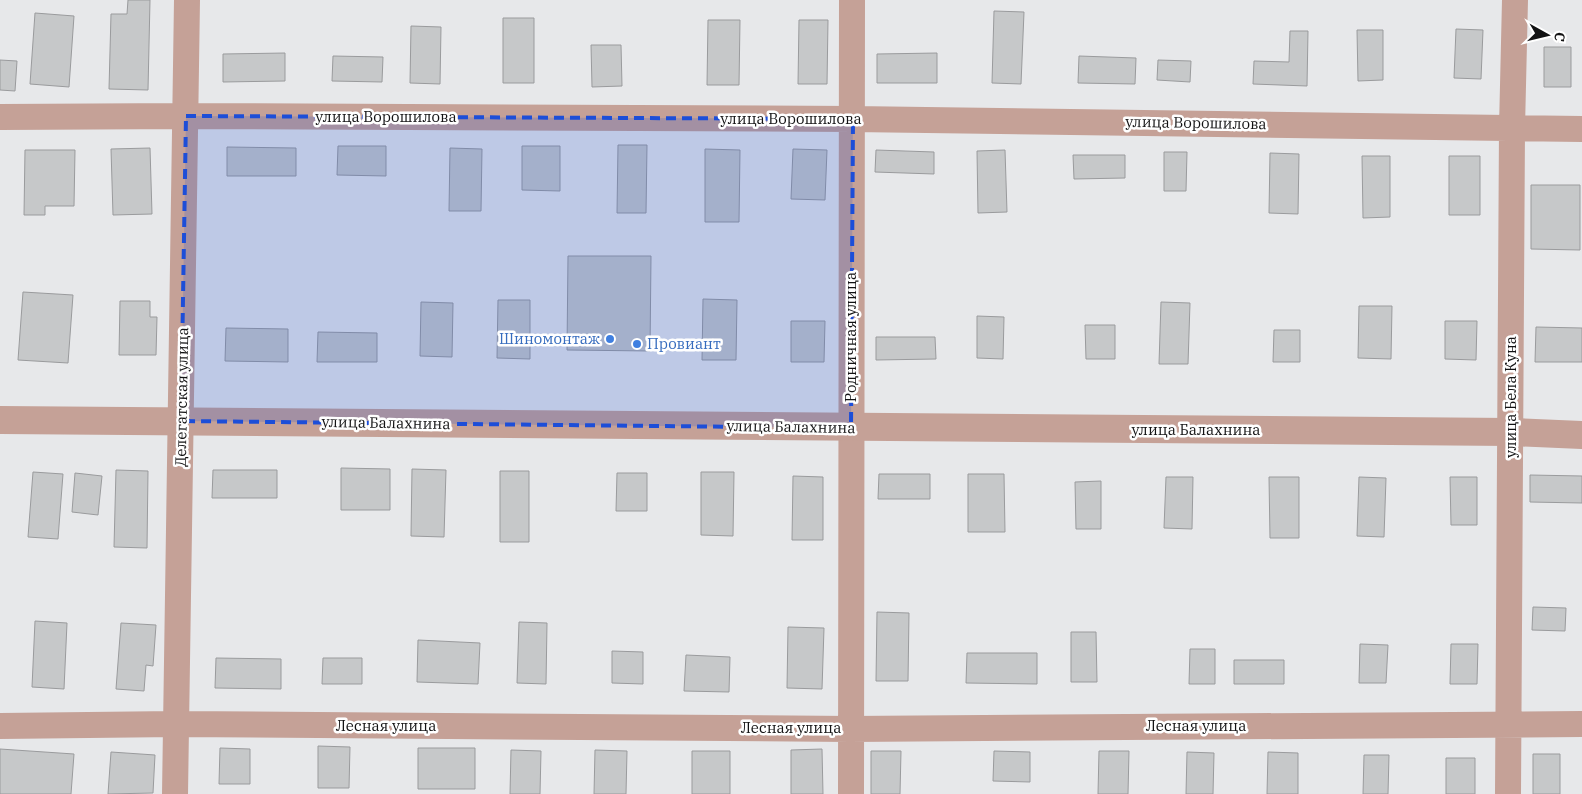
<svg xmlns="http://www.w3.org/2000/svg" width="1582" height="794" viewBox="0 0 1582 794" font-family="'IBM Plex Serif',serif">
  <rect width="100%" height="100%" fill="#e7e8ea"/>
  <path fill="#c6c8c9" stroke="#9a9b9d" d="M128,0H150L148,90L109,89L111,14H127Z
    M994,11L1024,12L1021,84L992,83Z
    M35,13L74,16L69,87L30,84Z
    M503,18H534V83H503Z
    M708,20H740L739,85H707Z
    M799,20H828L827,84H798Z
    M411,26L441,27L440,84L410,83Z
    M1456,29L1483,30L1481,79L1454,78Z
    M1357,30H1383V80L1358,81Z
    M1290,31H1308L1307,86L1253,84L1254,61L1289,62Z
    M591,45H621L622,86L592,87Z
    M1544,47H1571V87H1544Z
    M285,53V81L223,82V54Z
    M937,53V83H877V54Z
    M333,56L383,57L382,82L332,81Z
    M1079,56L1136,58L1135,84L1078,83Z
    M0,60L17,61L15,91L0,90Z
    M1158,60L1191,61L1190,82L1157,80Z
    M618,145H647L646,213H617Z
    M338,146H386V176L337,175Z
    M522,146H560V191L522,190Z
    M227,147L296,148V176H227Z
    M150,148L152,214L113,215L111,149Z
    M450,148L482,149L481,211H449Z
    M705,149L740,150L739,222H705Z
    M793,149L827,150L825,200L791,199Z
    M25,150H75L74,206H45V215H24Z
    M876,150L934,152V174L875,172Z
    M1005,150L1007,212L978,213L977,151Z
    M1164,152H1187L1186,191H1164Z
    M1270,153L1299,154L1298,214L1269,213Z
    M1073,155H1125V178L1074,179Z
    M1362,156H1390V217L1363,218Z
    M1449,156H1480V215H1449Z
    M1531,185H1580V250L1531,249Z
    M568,256H651L650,351L567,350Z
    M23,292L73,295L68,363L18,360Z
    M703,299L737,300L736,360H702Z
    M498,300H530V359L497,358Z
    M120,301H150V317H157L156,355H119Z
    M421,302L453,303L452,357L420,356Z
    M1161,302L1190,303L1188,364H1159Z
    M1359,306H1392L1391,359L1358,358Z
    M977,316L1004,317L1003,359L977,358Z
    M791,321H825L824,362H791Z
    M1445,321H1477L1476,360L1445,359Z
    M1085,325H1115V359H1086Z
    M1536,327L1582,328V362H1535Z
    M226,328L288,329V362L225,361Z
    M1274,330H1300V362H1273Z
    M318,332L377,333V362H317Z
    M876,337H935L936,359L876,360Z
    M341,468L390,469V510H341Z
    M412,469L446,470L444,537L411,536Z
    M116,470L148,471L147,548L114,547Z
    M213,470H277V498H212Z
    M500,471H529V542H500Z
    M33,472L63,474L58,539L28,537Z
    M701,472H734L733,536L701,535Z
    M75,473L102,476L98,515L72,512Z
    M617,473H647V511H616Z
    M879,474H930V499H878Z
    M968,474H1004L1005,532H968Z
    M1530,475L1582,476V503L1530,502Z
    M793,476L823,477V540H792Z
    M1166,477H1193L1192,529L1164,528Z
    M1269,477H1299V538H1270Z
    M1359,477L1386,478L1384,537L1357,536Z
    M1450,477H1477V525H1451Z
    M1101,481V529H1076L1075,482Z
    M1533,607L1566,608L1565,631L1532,630Z
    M877,612L909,613L908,681H876Z
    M35,621L67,623L64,689L32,687Z
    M519,622L547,623L546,684L517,683Z
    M121,623L156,625L153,666L146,665L144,691L116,689Z
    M788,627L824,628L822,689L787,688Z
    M1071,632H1096L1097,682H1071Z
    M418,640L480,643L478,684L417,682Z
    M1360,644L1388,645L1386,683H1359Z
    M1451,644H1478L1477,684H1450Z
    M1190,649H1215V684H1189Z
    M612,651L643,652V684L612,683Z
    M967,653H1037V684L966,683Z
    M686,655L730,657L729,692L684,691Z
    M216,658L281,659V689L215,688Z
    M323,658H362V684H322Z
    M1234,660H1284V684H1234Z
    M318,746L350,747L349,788H318Z
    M220,748L250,749V784H219Z
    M418,748H475V789H418Z
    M0,749L74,754L71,794H0Z
    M822,749L823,794H791V750Z
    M511,750L541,751L540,794H510Z
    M595,750L627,751L626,794H594Z
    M692,751H730V794H692Z
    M871,751H901L900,794H871Z
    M994,751L1030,752V782L993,781Z
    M1099,751H1129L1128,794H1098Z
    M111,752L155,755L153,793L108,794Z
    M1187,752L1214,753L1213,794H1186Z
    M1268,752L1298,753V794H1267Z
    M1533,754H1560V794H1533Z
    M1364,755H1389L1388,794H1363Z
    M1446,758H1475V794H1446Z"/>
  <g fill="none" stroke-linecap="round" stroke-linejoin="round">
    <path stroke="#c5a197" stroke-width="26" d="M0,117L186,116L853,119L1582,129
      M0,726L176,724L850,729L1582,724
      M175,794L187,0
      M851,794L852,0
      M1508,794L1512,128L1515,0"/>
    <path stroke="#c5a197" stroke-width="28" d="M0,420L1511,432L1582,435"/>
  </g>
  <path fill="#1d4ed8" fill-opacity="0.2" stroke="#1d4ed8" stroke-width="4" stroke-dasharray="10 6" stroke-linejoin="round" d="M186,116L853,119L851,428L181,421Z"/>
  <g fill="#3f7fe0" stroke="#fff" stroke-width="2">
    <circle cx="610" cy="339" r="5"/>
    <circle cx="637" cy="344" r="5"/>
  </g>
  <g text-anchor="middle" stroke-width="5" stroke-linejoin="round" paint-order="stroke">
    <g font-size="15" fill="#121213" stroke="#fff">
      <text x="386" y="122">улица Ворошилова</text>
      <text x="791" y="124">улица Ворошилова</text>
      <text transform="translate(1196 123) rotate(1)" y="5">улица Ворошилова</text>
      <text transform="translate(851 337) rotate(-90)" y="5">Родничная улица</text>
      <text transform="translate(182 397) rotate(-89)" y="5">Делегатская улица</text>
      <text transform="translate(1511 397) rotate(-90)" y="5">улица Бела Куна</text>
      <text transform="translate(386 423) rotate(1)" y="5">улица Балахнина</text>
      <text transform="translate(791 427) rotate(1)" y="5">улица Балахнина</text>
      <text x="1196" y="435">улица Балахнина</text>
      <text x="386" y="731">Лесная улица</text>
      <text x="1196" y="731">Лесная улица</text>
      <text x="791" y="733">Лесная улица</text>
    </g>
    <g font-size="15" fill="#366cbe" stroke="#fff" text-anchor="end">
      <text x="600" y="344">Шиномонтаж</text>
      <text x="647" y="349" text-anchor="start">Провиант</text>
    </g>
  </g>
  <g transform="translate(1547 35) rotate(98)" stroke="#ffffff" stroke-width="4" paint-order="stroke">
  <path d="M0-4L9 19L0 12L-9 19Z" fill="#121213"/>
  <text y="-8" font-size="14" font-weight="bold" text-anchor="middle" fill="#121213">С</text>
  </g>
</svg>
